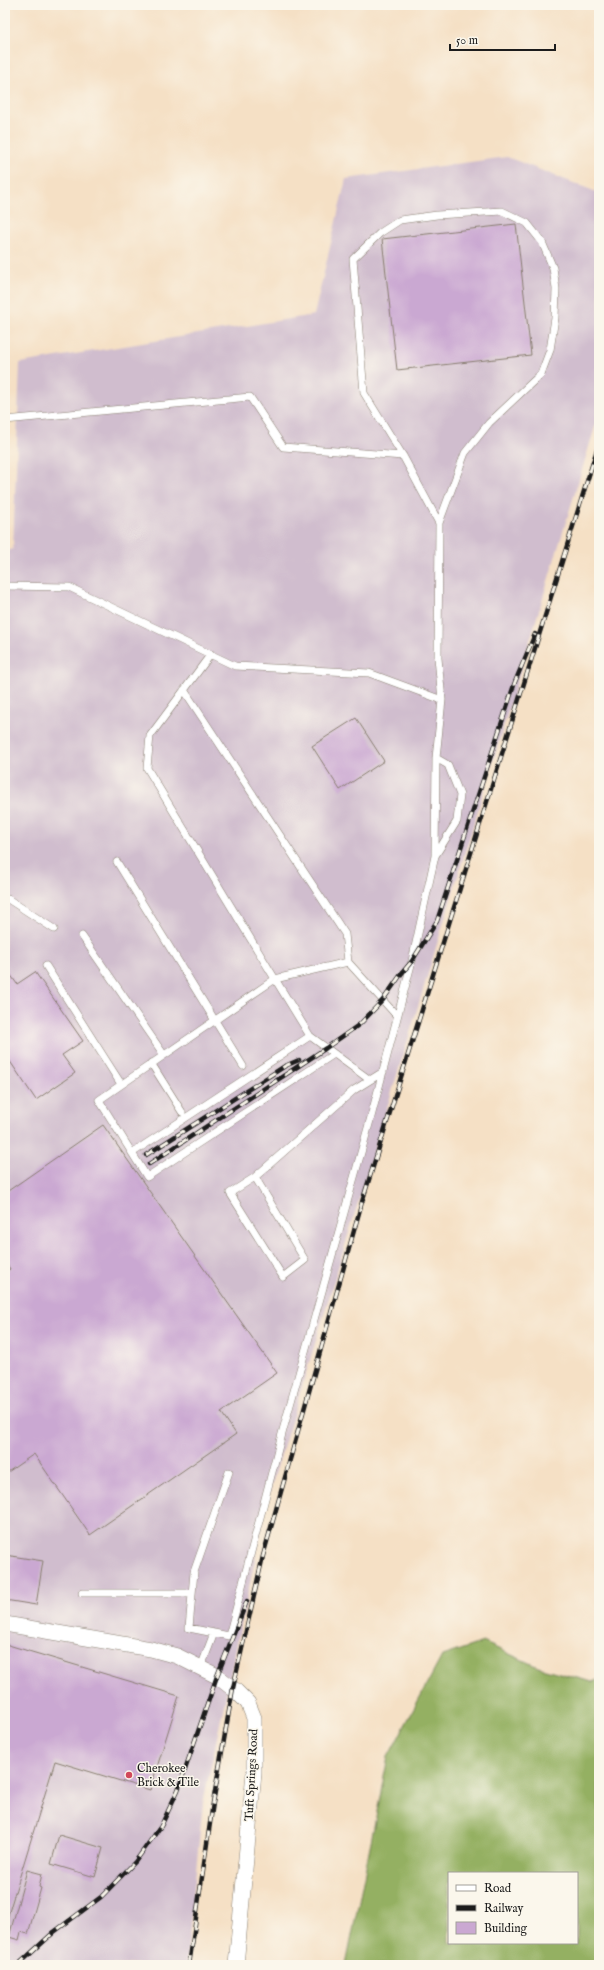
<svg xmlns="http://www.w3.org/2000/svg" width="604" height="1970" viewBox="0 0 604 1970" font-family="'IM FELL English',serif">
  <rect width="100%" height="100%" fill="#fbf7ec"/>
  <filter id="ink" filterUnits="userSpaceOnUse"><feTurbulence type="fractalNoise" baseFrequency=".025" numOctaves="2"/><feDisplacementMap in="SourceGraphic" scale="8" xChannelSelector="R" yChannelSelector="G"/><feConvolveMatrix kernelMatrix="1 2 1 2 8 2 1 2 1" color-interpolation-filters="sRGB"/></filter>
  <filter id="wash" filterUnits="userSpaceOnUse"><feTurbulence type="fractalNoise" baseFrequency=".012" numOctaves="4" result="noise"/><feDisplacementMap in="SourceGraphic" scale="16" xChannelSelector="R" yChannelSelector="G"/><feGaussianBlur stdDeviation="0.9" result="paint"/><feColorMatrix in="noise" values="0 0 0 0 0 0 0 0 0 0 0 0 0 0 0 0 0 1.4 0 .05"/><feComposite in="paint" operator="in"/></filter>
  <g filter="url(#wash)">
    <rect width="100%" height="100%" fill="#f5e0c5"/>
    <path fill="#d0bdce" d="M507,157L599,193V414L269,1494L203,1803L186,1965H5V552L13,549L20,363L314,315L346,179Z"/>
    <path fill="#94b062" stroke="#58663f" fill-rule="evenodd" d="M483,1642L538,1667L592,1682L599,1679V1965H346L388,1757L442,1656ZM449,1873H577V1943H449Z"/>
    <g id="blocks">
      <path fill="#caa8d2" d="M516,224L531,355L397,370L382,239Z
        M356,718L384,761L340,790L312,746Z
        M5,967L17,984L35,972L83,1041L62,1055L75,1073L36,1100L5,1054Z
        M103,1125L277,1373L221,1412L236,1434L90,1535L34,1454L5,1474V1273L10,1269L5,1261V1193Z
        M5,1555L43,1561L36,1605L5,1600Z
        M5,1644L179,1696L150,1790L55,1761L5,1925Z
        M59,1835L103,1848L95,1877L51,1864Z
        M27,1870L42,1874L39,1887L41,1888L28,1934L21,1932L19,1940L9,1937Z"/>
    </g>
  </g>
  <g filter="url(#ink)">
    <use href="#blocks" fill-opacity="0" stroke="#887e70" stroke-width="1"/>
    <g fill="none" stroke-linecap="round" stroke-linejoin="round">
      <defs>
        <path id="lane" d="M5,420L250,397L283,447L403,456
          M5,586L69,587L235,666L369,673L442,700
          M211,654L150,736L147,768L275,979L348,962L397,1016
          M184,690L345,934L348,962
          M435,856L457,821L460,795L448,765L436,758
          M117,862L243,1066
          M5,899H8L54,929
          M82,936L164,1055
          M46,966L121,1084
          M310,1036L275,979L99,1100L147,1177L334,1054
          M151,1063L182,1112
          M132,1153L310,1036L370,1080
          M255,1177L305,1260L283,1277L230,1193L255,1177L354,1090L383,1072
          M229,1472L194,1572L189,1628L229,1636L283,1430L371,1117L412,961L435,856L436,758L442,700L438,658L439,523L465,453L489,423L541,374L550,350L555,318L556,289L553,268L542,242L527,223L502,211L437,215L400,220L380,233L353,259L364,393L403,456L439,523
          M82,1593H192
          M201,1667L214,1633"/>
        <path id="street" d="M5,1624L151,1649L177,1656L217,1676L236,1691L248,1703L254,1718V1773L236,1965"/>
      </defs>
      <use href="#lane" stroke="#887e70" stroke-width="8"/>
      <use href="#street" stroke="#887e70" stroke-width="16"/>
      <use href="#lane" stroke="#fff" stroke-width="7"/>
      <use href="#street" stroke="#fff" stroke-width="15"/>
      <defs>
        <path id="rail" d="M146,1155L285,1066L299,1060
          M149,1164L326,1048L360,1024L383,1000L402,973L412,961L437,921L515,682L535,634
          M18,1965L54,1932L101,1897L135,1862L161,1826L178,1790L217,1676L247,1601
          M189,1965L213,1803L233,1688L263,1556L362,1202L599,443"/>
      </defs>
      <use href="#rail" stroke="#1c1c1c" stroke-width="4.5"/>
      <use href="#rail" stroke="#fbf7ec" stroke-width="3" stroke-dasharray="9" stroke-linecap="butt"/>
    </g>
  </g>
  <circle fill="#d1495b" stroke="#fbf7ec" stroke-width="1.5" cx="129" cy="1775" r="4"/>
  <g text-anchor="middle" stroke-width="3" stroke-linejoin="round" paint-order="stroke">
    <g font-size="12" fill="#1c1c1c" stroke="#fbf7ec" text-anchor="start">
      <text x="137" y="1772">Cherokee<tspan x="137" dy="14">Brick &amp; Tile</tspan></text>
    </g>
    <g font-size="12" fill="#1c1c1c" stroke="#fbf7ec">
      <text transform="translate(251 1775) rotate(-87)" y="4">Tuft Springs Road</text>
    </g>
  </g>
  <rect width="604" height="1970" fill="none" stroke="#fbf7ec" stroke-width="20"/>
  <rect x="448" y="1872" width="130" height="72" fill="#fbf7ec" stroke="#a29f99"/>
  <rect x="456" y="1885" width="20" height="6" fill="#ffffff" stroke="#a29f99"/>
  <text x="484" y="1892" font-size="12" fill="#1c1c1c">Road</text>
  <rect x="456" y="1905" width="20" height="6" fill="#1c1c1c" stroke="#a29f99"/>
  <text x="484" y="1912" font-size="12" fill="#1c1c1c">Railway</text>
  <rect x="456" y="1922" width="20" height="12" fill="#caa8d2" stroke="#a29f99"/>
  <text x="484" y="1932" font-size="12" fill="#1c1c1c">Building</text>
  <path d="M450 44v6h105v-6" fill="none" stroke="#1c1c1c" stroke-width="2"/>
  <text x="456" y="44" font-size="12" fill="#1c1c1c" stroke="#fbf7ec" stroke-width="3" paint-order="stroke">50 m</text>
</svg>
